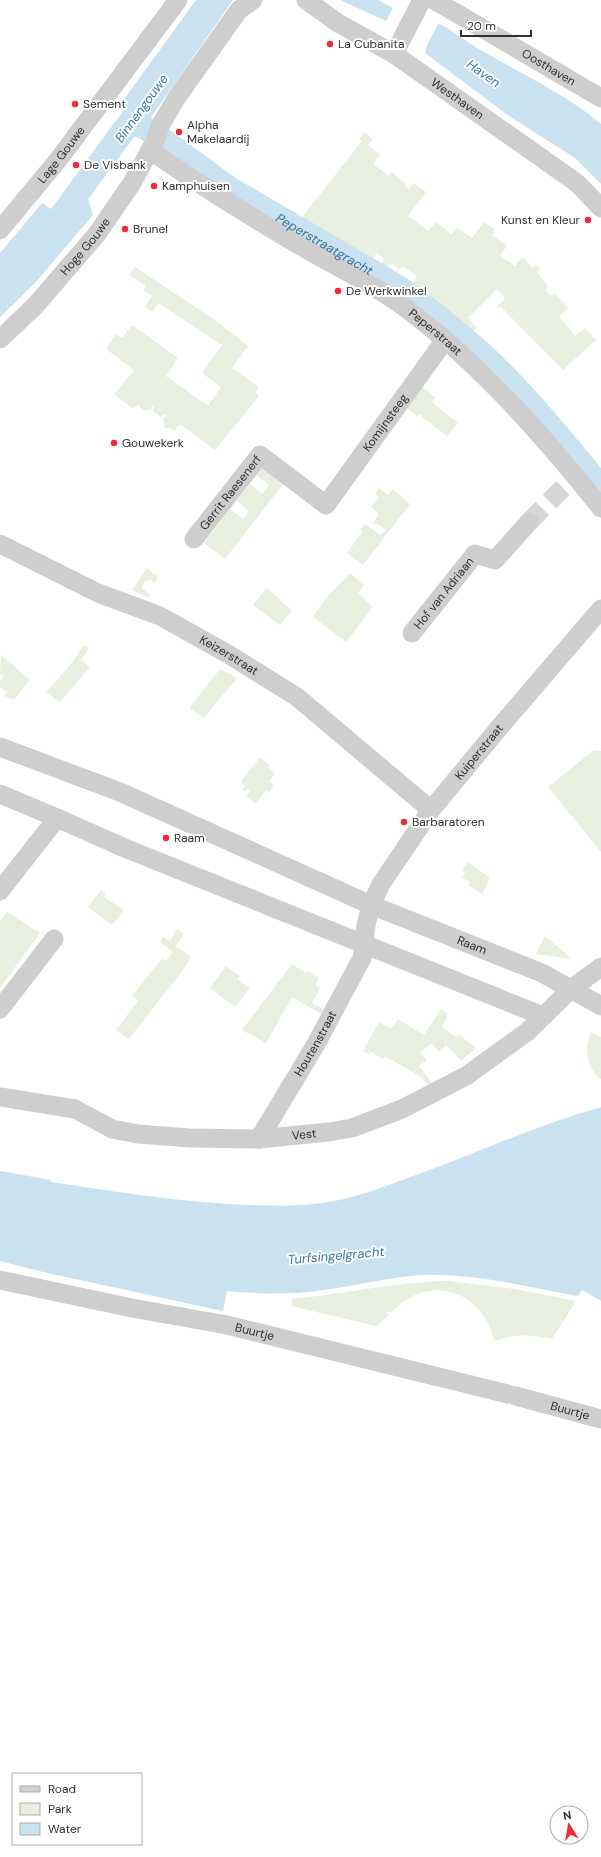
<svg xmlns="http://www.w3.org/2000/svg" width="601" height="1857" viewBox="0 0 601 1857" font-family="'DM Sans',sans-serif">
  <rect width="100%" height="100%" fill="#fff"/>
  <path fill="#e8efdf" d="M364,132L373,139L368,145L380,155L373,164L389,176L392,172L406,184L405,186L409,189L414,183L426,192L408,216L428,231L436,222L451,234L457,228L472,238L484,222L495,230L492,235L507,246L500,255L515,266L522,257L533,268L536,265L540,270L537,273L548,286L545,290L551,296L555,293L568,308L559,316L575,336L585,328L596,340L563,370L500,306L498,308L497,307L505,298L497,289L468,318L477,328L473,331L411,285L417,276L402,266L395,275L398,268L391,263L385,269L381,266L384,259L377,253L371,261L299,221L362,141L359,139Z
    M135,267L215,320L248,346L232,368L259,387L255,393L259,396L215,450L180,424L174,431L170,428H165L163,418L167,416L165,414L161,417L153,411L154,406L152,405L151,410H142L139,405L132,408L114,394L134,370L106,349L116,334L122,338L132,325L178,358L166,376L208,406L221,387L202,373L222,345L159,303L152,312L145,306L152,296L144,290L146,286L129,275Z
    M420,385L436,398L432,402L458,423L447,436L422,417V415L420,414L418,417L404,406Z
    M263,467L284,483L225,559L204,543L230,509L243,519L249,511L237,501L250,484L262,494L269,485L256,475Z
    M379,488L388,495L393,489L410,504L363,565L347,553L362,532L360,530L365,524L380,535L386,530L376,523L374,525L373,523L379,514L371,507L379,497L375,494Z
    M147,568L154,574H157L158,578L155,583L152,580L145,581L142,588L150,595L148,598L132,590Z
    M350,573L364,585L358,593L373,607L346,642L313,617L324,601Z
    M267,588L292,611L280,625L253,605Z
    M84,645L89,648L81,660L90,667L60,702L46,692L72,663Z
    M1,655L30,680L14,700L4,696L7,692L0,687V681L4,676L0,673Z
    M220,669L237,678L204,718L189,708Z
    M594,750L601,751V852L548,787Z
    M260,757L270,766L268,769L275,774L269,781L274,785L269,792L266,790L256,804L246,796L250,791L247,789L245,791L242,790L245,786L241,782Z
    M468,862L490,878L482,894L468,885L470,882L462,878L465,873L462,871Z
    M101,890L106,893L104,897L124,910L112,925L88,907Z
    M7,912L40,933L0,988V921Z
    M177,929L184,933L176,946L191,957L184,969L129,1039L116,1030L138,1001L132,996L162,958L166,961L173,952L160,942L163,937L170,941Z
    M545,936L572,959L536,954Z
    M292,964L306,973L308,971L319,978L315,985L320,988L312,1003L326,1010L323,1015L292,997L266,1043L242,1030Z
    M226,966L240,976L237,979L250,988L235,1007L210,988Z
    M441,1009L448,1013L446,1016L447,1018L442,1027L456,1037L458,1034L476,1048L461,1061L446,1045L439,1051L432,1043L420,1052L427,1060L419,1066L432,1083L428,1085L421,1077L385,1056L383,1059L371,1052L369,1054L363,1051L379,1022L391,1029L398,1019L424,1035Z
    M591,1032L601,1037V1079C586,1067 584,1049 591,1032Z
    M448,1281L515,1289L576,1301L552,1339C528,1334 517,1334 494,1341C487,1305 452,1279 415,1295C406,1299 398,1306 390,1313L388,1311L387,1313L389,1315L376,1326L291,1306L292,1299C345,1294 395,1282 448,1281Z"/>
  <path fill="#cae1f0" d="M196,0H233L137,137L135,136L88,199L93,215L35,283L0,317V253L42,203L51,209L123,111L122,102Z
    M340,0H378L435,30L438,24L442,25C457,34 471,45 486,53C525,76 566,94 601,124V184L575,158L509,116L425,53L427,45L386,21Z
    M601,1107V1301L582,1290L578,1296C527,1287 474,1273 422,1275C389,1277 356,1286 324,1290C291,1295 260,1294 227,1291L223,1311L43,1272L0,1261V1171L51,1180V1182C110,1191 168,1200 228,1204C265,1206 302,1208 339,1200C362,1195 384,1187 405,1179C471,1156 534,1126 601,1107Z"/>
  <path fill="#fff" d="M394,6L434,27L436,23L438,24L425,49L423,48L424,46L385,23Z"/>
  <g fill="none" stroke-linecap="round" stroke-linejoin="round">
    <path stroke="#cae1f0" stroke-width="24" id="s1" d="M133,121L155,134L229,188L397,286C436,314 474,344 507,378C540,411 571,451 601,487"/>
    <path stroke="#d6d6d6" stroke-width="19" stroke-dasharray="19 10" stroke-linecap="butt" d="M529,522L566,485"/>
    <g stroke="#cecece" stroke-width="19">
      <path id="s2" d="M306,0L338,23L394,54L577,183L601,208"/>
      <path id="s3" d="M434,0L601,98"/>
      <path d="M394,54L422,0"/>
      <path id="s4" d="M150,150C202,187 256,220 311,252C345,271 381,289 412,313C484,368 545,438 601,508"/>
      <path id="s5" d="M0,230L58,160L178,0"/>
      <path id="s6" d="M0,339L35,306L97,234L132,183L155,141L160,126L177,97L239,10L253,0"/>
      <path id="s7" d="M194,539L260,455L326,505L445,340"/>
      <path id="s8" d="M0,544L98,593L160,616L228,654L297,697L431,810"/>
      <path id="s9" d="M412,633L475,554L495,560L529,522"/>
      <path id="s10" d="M0,747L120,792L371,905L542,973L601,1006"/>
      <path d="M0,794L57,818L127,849L543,1016"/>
      <path d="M0,891L57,818"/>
      <path d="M0,1009L54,939"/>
      <path id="s11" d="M0,1097L75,1109L112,1129L138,1134L190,1138L259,1139L329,1132L352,1128L402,1109L466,1076L527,1032L571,989L601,967"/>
      <path id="s12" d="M259,1139L316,1044L362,958L366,925L371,905L381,884L431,810L498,729L601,609"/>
      <path id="s13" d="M0,1280L132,1308L227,1325L508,1394"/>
      <path id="s14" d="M516,1396L601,1419"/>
    </g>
  </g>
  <g fill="#f22a39" stroke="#fff" stroke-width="1.5">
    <circle cx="330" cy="44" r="4"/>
    <circle cx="75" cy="104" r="4"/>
    <circle cx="179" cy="132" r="4"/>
    <circle cx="76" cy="165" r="4"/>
    <circle cx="154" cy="186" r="4"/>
    <circle cx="588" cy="220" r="4"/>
    <circle cx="125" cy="229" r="4"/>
    <circle cx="338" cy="291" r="4"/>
    <circle cx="114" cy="443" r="4"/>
    <circle cx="404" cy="822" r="4"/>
    <circle cx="166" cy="838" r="4"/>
  </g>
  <g text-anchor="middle" stroke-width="4" stroke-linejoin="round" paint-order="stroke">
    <g font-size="12" fill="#313131" stroke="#fff" text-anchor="start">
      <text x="338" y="48">La Cubanita</text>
      <text x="83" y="108">Sement</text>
      <text x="187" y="129">Alpha<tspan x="187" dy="14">Makelaardij</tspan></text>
      <text x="84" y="169">De Visbank</text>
      <text x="162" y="190">Kamphuisen</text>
      <text x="580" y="224" text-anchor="end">Kunst en Kleur</text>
      <text x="133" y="233">Brunel</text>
      <text x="346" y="295">De Werkwinkel</text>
      <text x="122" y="447">Gouwekerk</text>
      <text x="412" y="826">Barbaratoren</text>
      <text x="174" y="842">Raam</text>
    </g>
    <g font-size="12" fill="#313131" stroke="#fff">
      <text dy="4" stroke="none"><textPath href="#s3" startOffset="133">Oosthaven</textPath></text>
      <text dy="4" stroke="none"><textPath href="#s2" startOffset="181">Westhaven</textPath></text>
      <text dy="4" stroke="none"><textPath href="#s5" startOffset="97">Lage Gouwe</textPath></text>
      <text dy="4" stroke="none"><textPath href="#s6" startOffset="126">Hoge Gouwe</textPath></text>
      <text dy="4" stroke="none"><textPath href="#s4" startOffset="339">Peperstraat</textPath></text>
      <text dy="4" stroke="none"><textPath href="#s7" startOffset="291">Komijnsteeg</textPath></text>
      <text dy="4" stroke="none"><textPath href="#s7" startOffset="59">Gerrit Raesenerf</textPath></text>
      <text dy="4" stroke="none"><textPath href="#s9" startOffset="51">Hof van Adriaan</textPath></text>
      <text dy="4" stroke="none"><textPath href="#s8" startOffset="255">Keizerstraat</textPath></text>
      <text dy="4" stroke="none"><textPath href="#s12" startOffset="450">Kuiperstraat</textPath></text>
      <text dy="4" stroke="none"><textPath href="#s10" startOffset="512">Raam</textPath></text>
      <text dy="4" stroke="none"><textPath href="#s12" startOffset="111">Houtenstraat</textPath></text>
      <text dy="4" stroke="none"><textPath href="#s11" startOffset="311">Vest</textPath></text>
      <text dy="4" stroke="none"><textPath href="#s13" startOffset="260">Buurtje</textPath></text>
      <text dy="4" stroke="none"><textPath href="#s14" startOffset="56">Buurtje</textPath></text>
    </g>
    <g font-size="13" font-style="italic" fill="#38759b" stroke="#fff">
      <text transform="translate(484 73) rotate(35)" y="5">Haven</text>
      <text transform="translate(141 108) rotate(-54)" y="5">Binnengouwe</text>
      <text dy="5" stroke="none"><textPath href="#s1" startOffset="228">Peperstraatgracht</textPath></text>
      <text transform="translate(336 1255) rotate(-5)" y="5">Turfsingelgracht</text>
    </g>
  </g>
  <rect x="12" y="1773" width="130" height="72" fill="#ffffff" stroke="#adadad"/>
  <rect x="20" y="1786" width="20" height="6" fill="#cecece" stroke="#adadad"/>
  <text x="48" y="1793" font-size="12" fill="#313131">Road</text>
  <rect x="20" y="1803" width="20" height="12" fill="#e8efdf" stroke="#adadad"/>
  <text x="48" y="1813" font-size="12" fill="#313131">Park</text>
  <rect x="20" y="1823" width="20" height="12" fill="#cae1f0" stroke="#adadad"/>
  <text x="48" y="1833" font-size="12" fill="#313131">Water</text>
  <g transform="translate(569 1825) rotate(349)"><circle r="19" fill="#ffffff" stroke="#adadad"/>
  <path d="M0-3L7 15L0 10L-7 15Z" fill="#f22a39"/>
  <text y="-6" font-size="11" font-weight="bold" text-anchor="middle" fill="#313131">N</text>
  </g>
  <path d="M461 30v6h70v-6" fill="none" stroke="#313131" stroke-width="2"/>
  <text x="467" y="30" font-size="12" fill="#313131" stroke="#ffffff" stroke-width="3" paint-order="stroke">20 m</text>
</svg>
